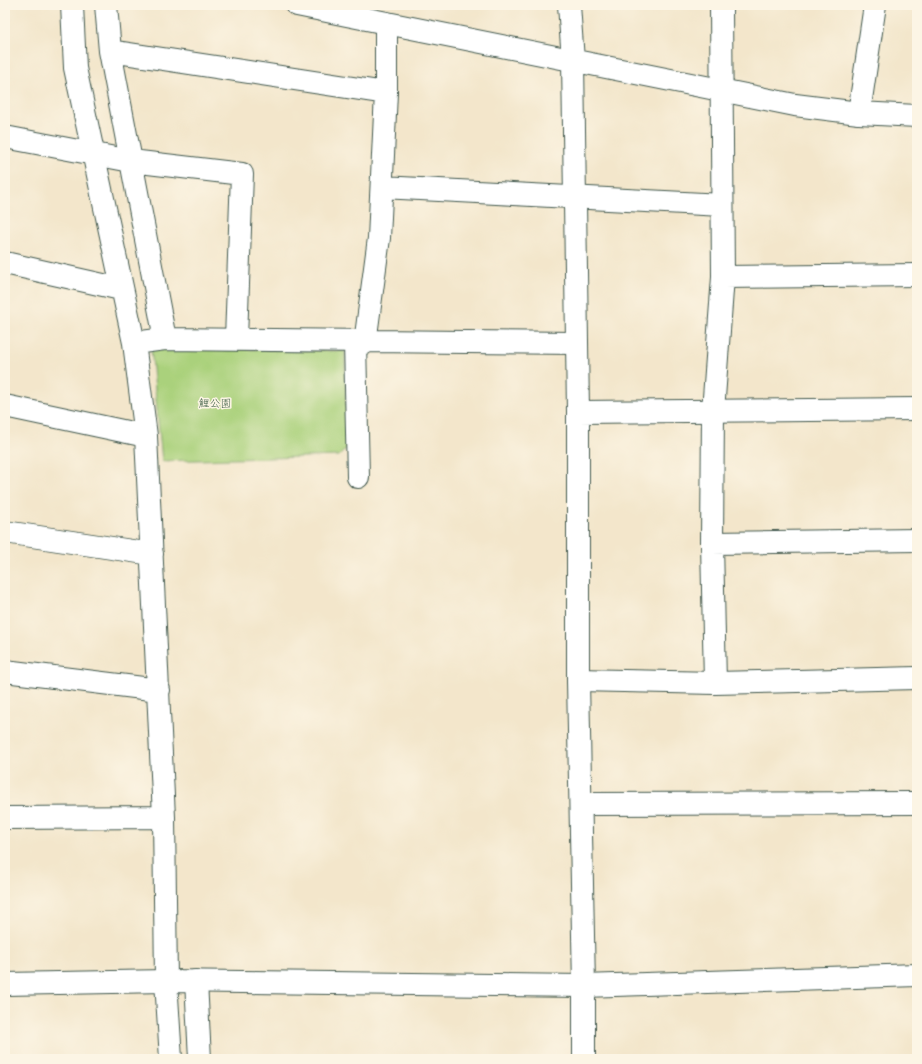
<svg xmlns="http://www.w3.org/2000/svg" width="922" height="1064" viewBox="0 0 922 1064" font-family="'Playpen Sans','Klee One',sans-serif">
  <rect width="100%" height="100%" fill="#fcf5e5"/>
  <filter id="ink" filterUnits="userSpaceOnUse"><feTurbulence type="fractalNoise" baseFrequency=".025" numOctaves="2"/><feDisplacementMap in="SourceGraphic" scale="8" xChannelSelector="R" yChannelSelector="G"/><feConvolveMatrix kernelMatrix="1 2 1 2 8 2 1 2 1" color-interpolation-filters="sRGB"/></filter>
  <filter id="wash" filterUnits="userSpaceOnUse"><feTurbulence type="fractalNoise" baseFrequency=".012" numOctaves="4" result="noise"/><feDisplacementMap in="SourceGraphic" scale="16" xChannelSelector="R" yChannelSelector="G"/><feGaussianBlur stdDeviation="0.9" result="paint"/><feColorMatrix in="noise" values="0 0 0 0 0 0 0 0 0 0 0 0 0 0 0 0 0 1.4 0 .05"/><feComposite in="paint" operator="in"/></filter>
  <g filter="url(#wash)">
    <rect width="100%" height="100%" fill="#f3e6cb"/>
    <path fill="#aad17b" stroke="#648758" d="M151,348L345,351L346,449L339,456L162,461Z"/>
  </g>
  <g filter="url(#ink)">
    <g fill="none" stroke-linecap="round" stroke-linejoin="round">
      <defs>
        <path id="minor" d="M72,5L75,68L134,343L146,436L164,817L166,981L171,1059
          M106,5L110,51L165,339
          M110,51L386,93
          M859,113L875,5
          M5,137L131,161L242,174L236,339
          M382,187L722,205
          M5,263L121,289
          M723,277L917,275
          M355,342L358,477
          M134,343L165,339L576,343
          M365,343L379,238L386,93V23
          M5,406L146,436
          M5,532L152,554
          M712,543L917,540
          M5,671L159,690
          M578,680L715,683L917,678
          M715,683L712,543L713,411L723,277L721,5
          M581,804L917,803
          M5,818L164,817
          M196,981L200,1059
          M584,986V1059"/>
        <path id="tertiary" d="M297,5L795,105L859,113L917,116
          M569,5L573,60L578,412V680L584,986
          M578,412L917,409
          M5,984L166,981L584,986L917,975"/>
      </defs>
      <use href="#minor" stroke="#3f564b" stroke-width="24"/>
      <use href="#tertiary" stroke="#3f564b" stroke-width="24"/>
      <use href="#minor" stroke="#fff" stroke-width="22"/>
      <use href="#tertiary" stroke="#fff" stroke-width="22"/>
    </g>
  </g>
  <g text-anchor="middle" stroke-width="3" stroke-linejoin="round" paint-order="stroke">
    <g font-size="11" fill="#3b5b42" stroke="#fcf5e5">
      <text x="215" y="407">鯉公園</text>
    </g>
  </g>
  <rect width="922" height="1064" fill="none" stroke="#fcf5e5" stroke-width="20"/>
</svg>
